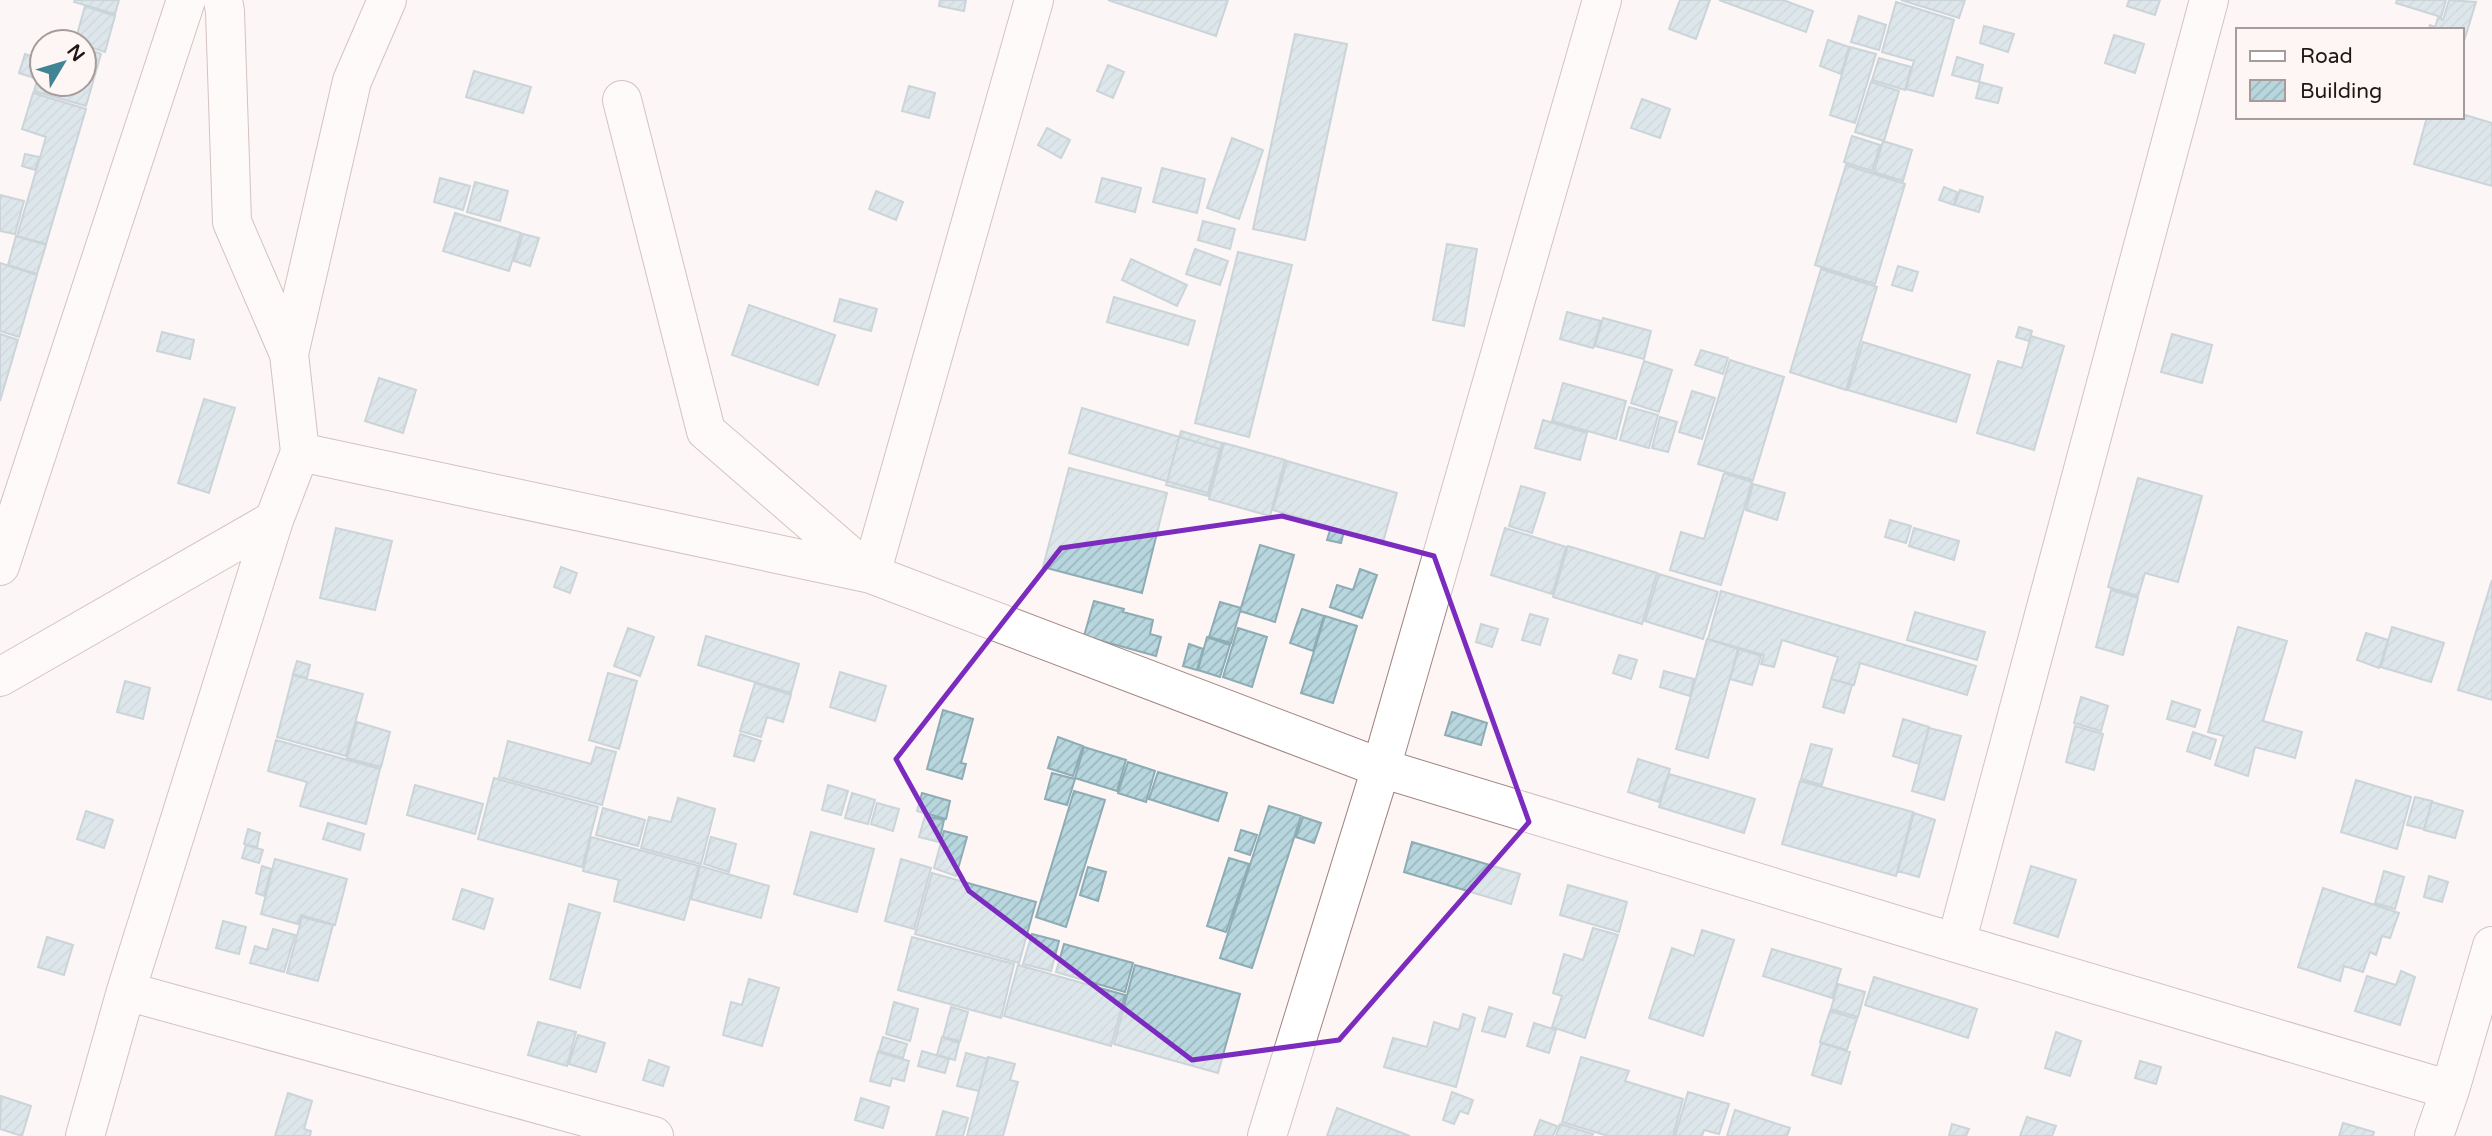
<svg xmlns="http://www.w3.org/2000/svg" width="2492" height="1136" viewBox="0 0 2492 1136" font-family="'Varela Round',sans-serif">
  <defs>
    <pattern id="building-hatch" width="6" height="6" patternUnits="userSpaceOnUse" patternTransform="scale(1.75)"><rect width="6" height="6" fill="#b7d6de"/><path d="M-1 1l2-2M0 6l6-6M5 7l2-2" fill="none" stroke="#9db7be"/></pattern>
  </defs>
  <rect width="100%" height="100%" fill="#fdf6f5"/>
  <path fill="url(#building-hatch)" stroke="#8eacb4" stroke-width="2" d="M75,0H119L115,14L74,2Z
    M940,0H966L964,11L939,6Z
    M1108,0H1228L1216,36Z
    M1680,0H1710L1696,39L1669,29Z
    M1719,0H1783L1813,11L1806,32Z
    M1901,0H1965L1959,18Z
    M2129,0H2160L2155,15L2127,6Z
    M2397,0H2446L2441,17L2396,3Z
    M2449,0L2476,2L2462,48V30H2429L2430,25L2435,27L2438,18L2443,20Z
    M1896,2L1954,20L1933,96L1906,89L1914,61L1882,52Z
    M85,6L115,16L105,52L84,45V42H75Z
    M1859,16L1886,25L1879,50L1851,42Z
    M1984,26L2014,34L2008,52L1980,43Z
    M1295,34L1347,44L1305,240L1253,229Z
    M2114,35L2144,44L2135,73L2105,63Z
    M1828,40L1849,47L1841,74L1820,66Z
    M1850,47L1876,54L1855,123L1830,115Z
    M84,48L101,54L86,106L34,91L42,65V84H84Z
    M25,54L42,60L37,79L19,73Z
    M1957,57L1983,65L1979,82L1952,75Z
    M1879,58L1911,67L1905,90L1872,80Z
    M1108,65L1124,72L1113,98L1097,91Z
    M474,71L531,87L523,113L466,97Z
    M1871,82L1899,91L1884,141L1855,132Z
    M1980,82L2002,88L1998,103L1976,98Z
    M909,86L935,93L929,118L902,111Z
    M33,93L86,109L46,244L17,236L46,137L22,129Z
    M1642,99L1670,109L1660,138L1631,128Z
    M2462,114L2492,123V186L2414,164L2427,117H2462Z
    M1047,128L1070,140L1061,158L1038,145Z
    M1852,136L1880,145L1872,171L1844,162Z
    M1232,138L1263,150L1239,219L1207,208Z
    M1883,141L1912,150L1903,181L1874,172Z
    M25,154L39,157L35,170L22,166Z
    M1846,165L1905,184L1875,284L1815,265Z
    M1162,168L1205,179L1197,213L1153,202Z
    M440,178L470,186L463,210L434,202Z
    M1102,178L1141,188L1135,212L1096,202Z
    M475,182L508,191L500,221L467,212Z
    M1944,187L1957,192L1954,205L1939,200Z
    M1960,190L1983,197L1979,212L1955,205Z
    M876,191L903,202L896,220L869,209Z
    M0,195L24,201L15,234L0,231Z
    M455,213L521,233L509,271L443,251Z
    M1203,221L1235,229L1230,249L1198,240Z
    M523,234L539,238L530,266L514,261Z
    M16,236L46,245L37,274L8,265Z
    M1447,244L1477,249L1464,326L1433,320Z
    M1195,249L1228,261L1220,285L1186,274Z
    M1238,252L1292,265L1249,437L1195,423Z
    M1131,259L1187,285L1177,306L1122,280Z
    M0,263L37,275L19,337L0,331Z
    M1898,266L1918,272L1912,291L1892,285Z
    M1821,269L1877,287L1846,390L1790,372Z
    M1114,297L1195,321L1188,345L1107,322Z
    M840,299L877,309L871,331L834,321Z
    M749,305L835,335L818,385L732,355Z
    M1567,312L1601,321L1593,348L1560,339Z
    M1603,318L1651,331L1644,359L1595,346Z
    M2019,327L2032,331L2029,341L2016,337Z
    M162,332L194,340L190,359L157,351Z
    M0,334L18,340L0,401Z
    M2172,334L2212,345L2202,383L2161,372Z
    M2031,336L2064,346L2034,450L1977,433L1998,361L2022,368Z
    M1863,342L1970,375L1956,422L1848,390Z
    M1701,350L1728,358L1723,374L1695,365Z
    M1730,360L1784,377L1753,480L1698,464Z
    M1644,361L1672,370L1659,412L1631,403Z
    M379,378L416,390L403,433L365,421Z
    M1563,383L1626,401L1616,439L1552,421Z
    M1692,391L1715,398L1702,439L1679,432Z
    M204,399L235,408L209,493L178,483Z
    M1629,407L1658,415L1649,448L1620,440Z
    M1082,408L1220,449L1208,493L1069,453Z
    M1660,417L1677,422L1668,452L1652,448Z
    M1543,420L1587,433L1580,460L1535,448Z
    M1181,431L1222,443L1208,496L1166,485Z
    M1224,443L1285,460L1270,516L1209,499Z
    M1287,461L1397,493L1383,542L1344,531L1341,543L1327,540L1331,527L1273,510Z
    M1069,468L1167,493L1142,593L1043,567Z
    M1724,473L1752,482L1721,585L1670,570L1681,532L1704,539Z
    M2138,478L2202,496L2178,582L2145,573L2138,596L2108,587Z
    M1753,484L1785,493L1777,520L1746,510Z
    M1521,486L1545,493L1532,533L1509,526Z
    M1890,520L1911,526L1906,543L1885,537Z
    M336,528L392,541L375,610L320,598Z
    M1505,528L1566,547L1552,594L1491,575Z
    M1914,528L1959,541L1954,560L1909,546Z
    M1260,545L1294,555L1275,622L1240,611Z
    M1568,546L1657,573L1642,624L1553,597Z
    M561,567L577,573L570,593L554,587Z
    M1360,569L1377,575L1362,618L1330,607L1337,585L1353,590Z
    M1659,574L1718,592L1703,639L1645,621Z
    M2492,580V700L2458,690Z
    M2111,590L2138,598L2123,655L2096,647Z
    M1721,591L1976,666L1967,695L1860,663L1854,685L1831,679L1838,657L1782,640L1774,667L1761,664L1764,655L1708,639Z
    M1094,601L1124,609L1123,612L1153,620L1150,634L1161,637L1156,656L1084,636Z
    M1220,602L1241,608L1231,643L1209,637Z
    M1302,609L1324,616L1313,651L1290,643Z
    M1915,612L1985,632L1977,660L1907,640Z
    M1530,614L1548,619L1540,645L1522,640Z
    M1325,616L1357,626L1333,703L1301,693Z
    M1481,624L1498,629L1492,647L1476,642Z
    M2238,627L2287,641L2263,721L2302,732L2295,758L2255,747L2248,776L2215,765L2224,736L2208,732Z
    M2392,627L2444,643L2431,682L2381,667Z
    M628,628L654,637L640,676L614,666Z
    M1238,628L1267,637L1252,687L1223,677Z
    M2366,633L2388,640L2379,668L2357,660Z
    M706,636L799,664L791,693L698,665Z
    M1207,637L1230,645L1220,677L1198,670Z
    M1707,639L1738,649L1708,758L1676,749Z
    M1189,644L1203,649L1197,670L1183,666Z
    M1739,649L1761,656L1752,685L1730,679Z
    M1619,655L1637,660L1631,679L1613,673Z
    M297,661L310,665L307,678L293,674Z
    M1664,671L1694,679L1690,696L1660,687Z
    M840,672L886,686L875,721L830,707Z
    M608,673L637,681L619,749L589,740Z
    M293,675L363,694L346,756L277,737Z
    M1831,679L1852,685L1844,713L1823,707Z
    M125,681L150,688L143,719L117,712Z
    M755,683L791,695L783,722L767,717L761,737L740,731Z
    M2081,697L2108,706L2101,731L2074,723Z
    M2172,701L2200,710L2195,727L2167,719Z
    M943,710L973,719L961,763L966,764L962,779L927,769Z
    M1452,712L1487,723L1481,745L1445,735Z
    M1903,719L1929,727L1919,764L1893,756Z
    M357,722L390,732L381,767L347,758Z
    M2075,726L2103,734L2094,770L2066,762Z
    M1929,728L1961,736L1944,800L1912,791Z
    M2193,732L2216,740L2210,759L2187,751Z
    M740,734L761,741L754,761L734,756Z
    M1058,737L1083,746L1073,776L1048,768Z
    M276,740L380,769L366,824L300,806L307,782L268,771Z
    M508,741L591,764L596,747L616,752L602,805L499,777Z
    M1811,744L1832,749L1822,785L1801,779Z
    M1084,747L1126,760L1117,791L1075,778Z
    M1638,759L1670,769L1659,802L1628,792Z
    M1128,762L1155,771L1146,802L1118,793Z
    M1158,772L1227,793L1218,821L1149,799Z
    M1052,773L1075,779L1067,805L1045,799Z
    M1669,774L1755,799L1744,833L1659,807Z
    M494,778L598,807L582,867L478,839Z
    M2356,780L2411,797L2397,849L2341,832Z
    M1800,781L1913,812L1896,876L1782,844Z
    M415,785L483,804L475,834L407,815Z
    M828,785L848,791L841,815L822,810Z
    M1074,791L1105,800L1066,927L1036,917Z
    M852,793L875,800L868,824L845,818Z
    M922,793L950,801L946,819L917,811Z
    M2415,797L2432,801L2424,829L2407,825Z
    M678,798L715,809L701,864L641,848L649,817L671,822Z
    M2432,802L2463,811L2455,838L2424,830Z
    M877,803L899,809L893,831L871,824Z
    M1269,806L1301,816L1252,968L1220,958Z
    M603,808L645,820L638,846L596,835Z
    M86,811L113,820L104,848L77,839Z
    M1914,813L1935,820L1919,877L1898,871Z
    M925,816L944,820L939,842L919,837Z
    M1303,817L1321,823L1314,843L1296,837Z
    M328,823L364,834L360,850L323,839Z
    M248,829L260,833L257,847L244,844Z
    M1241,830L1257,835L1250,855L1235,850Z
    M944,831L967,837L956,876L934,868Z
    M811,832L874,849L857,912L794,894Z
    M591,837L699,866L684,920L614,901L619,880L583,871Z
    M711,837L736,844L729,872L704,864Z
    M1412,842L1520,874L1511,904L1404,872Z
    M246,845L263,850L259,863L242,858Z
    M1229,858L1249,864L1226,932L1207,926Z
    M275,859L347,879L335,925L301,915L298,924L261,914Z
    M901,859L931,868L914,929L885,921Z
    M262,866L271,869L264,896L256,893Z
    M700,866L769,886L761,918L691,899Z
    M2031,866L2076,880L2058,937L2014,923Z
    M1088,867L1106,872L1098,901L1080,895Z
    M2384,871L2404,877L2395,909L2375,903Z
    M932,873L1036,902L1019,963L915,934Z
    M2429,876L2448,882L2442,902L2424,897Z
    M1568,885L1627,902L1619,932L1560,915Z
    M2323,888L2399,913L2390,938L2382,936L2376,955L2370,952L2363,972L2344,966L2340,981L2298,967Z
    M462,889L493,899L484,929L453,919Z
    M569,904L600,913L580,988L550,979Z
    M302,917L333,925L318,981L287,973Z
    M223,921L246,927L239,954L216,948Z
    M1593,928L1618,935L1585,1038L1552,1027L1562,996L1553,993L1564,954L1583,960Z
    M273,929L295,935L284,972L250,963L255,946L267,950Z
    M1702,930L1734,940L1703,1036L1649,1018L1672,948L1694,956Z
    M1032,934L1059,941L1051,971L1023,964Z
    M47,937L73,945L64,975L38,967Z
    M912,937L1014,964L1001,1018L898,990Z
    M1064,944L1133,963L1125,992L1056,972Z
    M1772,949L1841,969L1832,998L1763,976Z
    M1018,965L1125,995L1111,1046L1004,1016Z
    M1135,965L1240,994L1218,1073L1114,1044Z
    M2401,971L2415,977L2400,1025L2355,1011L2367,976L2396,985Z
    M1874,977L1977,1009L1968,1038L1865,1005Z
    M749,979L779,988L762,1046L723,1035L731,1002L742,1005Z
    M1838,984L1865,992L1858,1017L1831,1009Z
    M894,1002L918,1009L910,1041L886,1034Z
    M951,1007L968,1012L960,1041L943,1037Z
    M1489,1007L1512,1014L1505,1037L1482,1031Z
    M1830,1011L1857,1019L1847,1050L1820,1042Z
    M1463,1014L1475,1018L1456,1087L1384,1067L1393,1038L1427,1047L1434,1022L1459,1030Z
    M538,1022L576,1032L567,1066L528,1055Z
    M1534,1023L1556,1030L1549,1053L1527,1046Z
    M2056,1032L2081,1041L2070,1076L2045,1068Z
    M578,1035L605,1043L596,1072L569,1064Z
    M883,1037L907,1044L903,1058L879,1051Z
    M942,1037L959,1043L955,1060L937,1055Z
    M1821,1043L1850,1052L1841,1084L1812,1075Z
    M922,1051L949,1059L945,1073L918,1066Z
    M878,1052L909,1061L904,1081L892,1078L890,1086L870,1081Z
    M966,1053L988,1059L979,1091L957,1086Z
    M988,1057L1015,1064L1010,1080L1018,1082L1003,1136H967Z
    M1581,1057L1629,1071L1625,1081L1683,1099L1673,1136H1608L1562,1122Z
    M649,1060L669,1067L663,1086L643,1080Z
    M2140,1061L2161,1067L2156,1084L2135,1078Z
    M1452,1092L1473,1100L1468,1114L1460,1111L1454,1124L1443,1120Z
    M1688,1092L1729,1104L1719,1134L1704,1130L1702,1136H1675Z
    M288,1093L312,1101L304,1129L311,1131L310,1136H275Z
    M1,1096L31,1106L22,1136L0,1129Z
    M861,1098L889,1107L883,1128L855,1120Z
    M1337,1108L1410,1136H1327Z
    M1735,1110L1790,1128L1787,1136H1727Z
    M943,1111L968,1118L963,1136H936Z
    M2027,1117L2056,1126L2052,1136H2020Z
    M1540,1120L1557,1126L1553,1136H1534Z
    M2343,1123L2374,1132L2373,1136H2339Z
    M1560,1124L1593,1134L1592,1136H1556Z
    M1952,1124L1969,1129L1966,1136H1949Z"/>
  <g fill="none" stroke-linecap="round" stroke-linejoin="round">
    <defs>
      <path id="street" d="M223,0L225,11L232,222L289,354
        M622,100L706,431L871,574L1034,0
        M300,452L871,574L1381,768L1956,943L2450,1090
        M0,566L186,0
        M0,677L274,520
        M1956,943L2209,0
        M126,991L654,1136
        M85,1136L126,991L274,520L300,452L289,354L352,81L387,0
        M1267,1136L1381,768L1602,0
        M2434,1136L2450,1090L2492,946"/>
    </defs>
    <use href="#street" stroke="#a18580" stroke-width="40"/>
    <use href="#street" stroke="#fff" stroke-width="38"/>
  </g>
  <path d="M0 0H2492V1136H0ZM1282,516L1434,556L1529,822L1339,1040L1192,1060L969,891L896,759L1061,548Z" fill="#fdf6f5" fill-opacity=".55" fill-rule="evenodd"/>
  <path fill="none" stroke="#7b2cbf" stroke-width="5" stroke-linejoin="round" d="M1282,516L1434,556L1529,822L1339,1040L1192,1060L969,891L896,759L1061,548Z"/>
  <rect x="2236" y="28" width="228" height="91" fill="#fdf6f5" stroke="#a59c9b" stroke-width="2"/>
  <rect x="2250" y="51" width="35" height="10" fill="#ffffff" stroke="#a59c9b" stroke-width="2"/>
  <text x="2300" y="63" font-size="21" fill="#211614">Road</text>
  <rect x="2250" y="80" width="35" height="21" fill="url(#building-hatch)" stroke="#a59c9b" stroke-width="2"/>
  <text x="2300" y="98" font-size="21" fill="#211614">Building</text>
  <g transform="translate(63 63) rotate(52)"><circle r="33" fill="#fdf6f5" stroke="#a59c9b" stroke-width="2"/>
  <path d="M0-5L12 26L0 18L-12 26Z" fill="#418494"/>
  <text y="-10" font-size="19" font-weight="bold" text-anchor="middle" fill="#211614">N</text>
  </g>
</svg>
